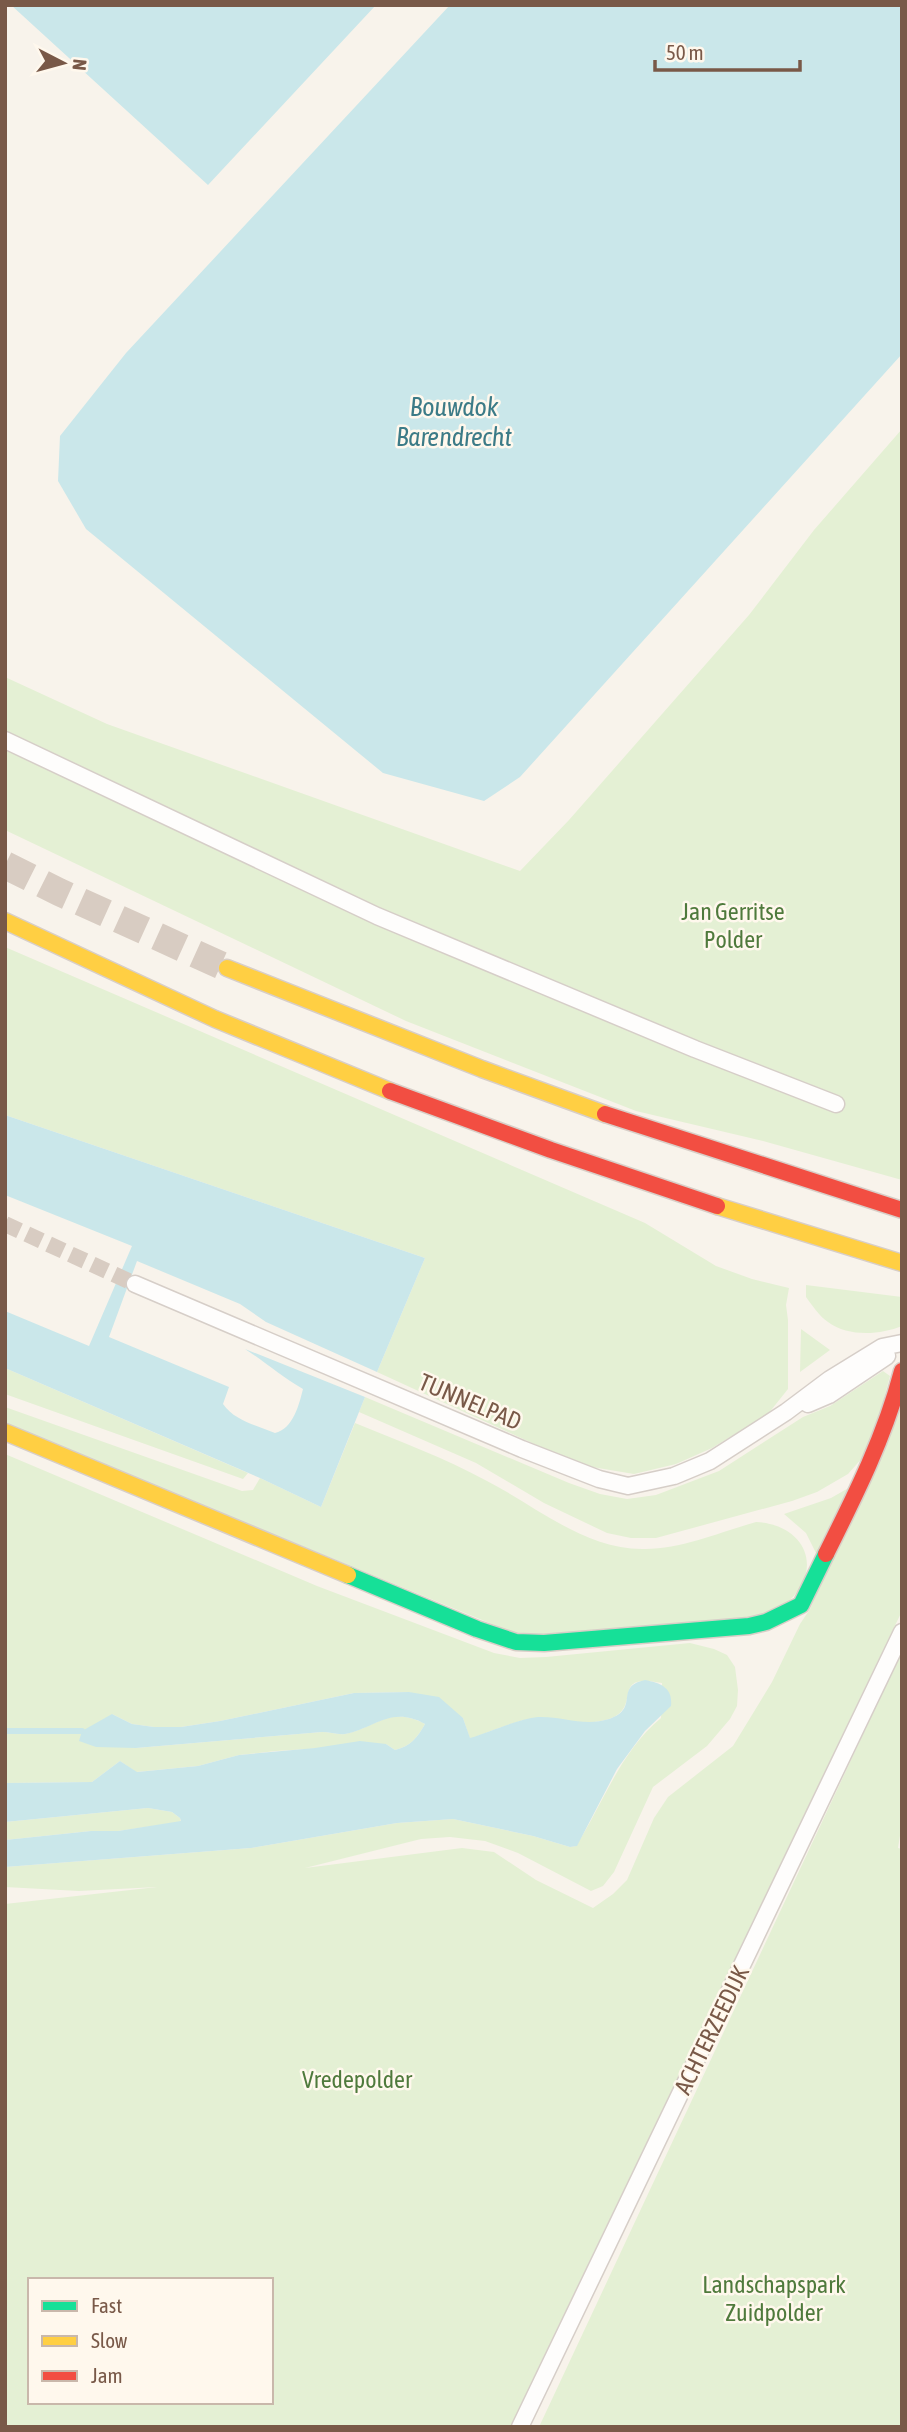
<svg xmlns="http://www.w3.org/2000/svg" width="907" height="2432" viewBox="0 0 907 2432" font-family="'Asap Condensed',sans-serif">
  <rect width="100%" height="100%" fill="#f8f3eb"/>
  <path fill="#e4f0d4" fill-rule="evenodd" d="M902,429V1180L763,1141L636,1111L406,1021L5,830V677L107,724L520,871L569,820L749,615L814,530Z
    M5,947L645,1223L716,1266L752,1279L789,1288L786,1305L788,1320V1389L768,1414L712,1448L676,1464L634,1474L580,1465L377,1372L425,1258L5,1115Z
    M806,1285L902,1297V1326C880,1335 848,1337 828,1322C819,1316 812,1305 806,1297Z
    M801,1329L830,1350L800,1372Z
    M5,1368L248,1473L243,1479L5,1394Z
    M883,1371L890,1376L874,1436L864,1456L848,1474L817,1492L792,1501L656,1538H631L607,1533L544,1503L476,1463L359,1412L365,1397L569,1483L600,1494L627,1499L656,1495L719,1471L803,1417L830,1406Z
    M902,1402V1611L510,2427H5V1904L157,1887L79,1891L5,1887V1867L251,1848L397,1823L453,1819L533,1836L570,1847L576,1846C604,1802 620,1752 661,1718L662,1683C608,1672 644,1707 609,1719C584,1727 563,1718 538,1718C522,1718 487,1733 470,1739L463,1718L409,1692L354,1693L220,1721L181,1727H154L132,1724L112,1714L136,1748L322,1732C329,1732 338,1735 345,1734C376,1728 389,1705 425,1724C417,1738 411,1746 395,1750L386,1744L276,1751L239,1755L198,1766L136,1772L120,1761L92,1782L5,1783V1454L317,1586L494,1653L520,1658L546,1657L690,1643L714,1649L727,1655L735,1667L738,1690L737,1706L730,1719L707,1746L653,1787L614,1872L603,1886L591,1891L518,1853L485,1841L450,1837L421,1839L305,1868L462,1848L494,1852L536,1880L593,1908L613,1894L627,1880L654,1818L668,1797L733,1746L772,1682L800,1624L810,1609ZM30,2280H271V2402H30Z
    M5,1407L242,1491L253,1490L260,1478L321,1507L355,1423C399,1441 445,1458 487,1481C536,1506 584,1549 642,1549C680,1550 720,1532 756,1522C802,1524 825,1565 790,1600C784,1607 771,1611 762,1616L521,1636L5,1424Z
    M852,1486L817,1555L806,1533L784,1514L831,1498Z
    M902,1651V1823L898,1848L902,1849V2427H539Z
    M148,1808L172,1812L180,1818L181,1822L118,1831H91L5,1840V1822Z"/>
  <path fill="#cae7ea" d="M11,5H376L208,185Z
    M450,5H902V354L520,777L484,801L383,773L86,529L58,481L60,436L126,353Z
    M5,1115L425,1258L377,1372L266,1322L240,1304L137,1261L109,1337L229,1387L223,1404C235,1421 256,1425 275,1433C293,1429 299,1405 303,1389C282,1377 265,1362 245,1349L365,1397L321,1507L260,1478L5,1368V1311L89,1346L132,1246L5,1195Z
    M645,1680C661,1683 673,1688 671,1706L645,1731L617,1769L577,1846L570,1847L533,1836L453,1819L397,1823L251,1848L5,1867V1840L91,1831H118L181,1821L180,1818L172,1812L148,1808L5,1822V1783L92,1782L120,1761L137,1772L198,1766L239,1755L315,1748L360,1741L386,1744L395,1750C411,1746 417,1738 425,1724C391,1705 374,1729 345,1734C338,1735 329,1732 322,1732L136,1748L96,1747L79,1741L82,1731L112,1714L132,1724L154,1727H181L220,1721L354,1693L409,1692L439,1697L463,1718L470,1738C490,1732 518,1719 538,1717C563,1716 584,1727 609,1719C641,1708 613,1687 645,1680Z"/>
  <g fill="none" stroke-linecap="round" stroke-linejoin="round">
    <path stroke="#cae7ea" stroke-width="6" d="M5,1731H82"/>
    <path stroke="#d8ccc2" stroke-width="16" stroke-dasharray="16 8" stroke-linecap="butt" d="M5,1224L135,1284"/>
    <path stroke="#d8ccc2" stroke-width="28" stroke-dasharray="28 14" stroke-linecap="butt" d="M5,865L59,892L227,968"/>
    <defs>
      <path id="street" d="M5,740L377,916L695,1049L836,1104
        M135,1284L522,1449L599,1479L628,1486L674,1476L710,1461L786,1412L830,1379L882,1347L902,1343
        M808,1404L829,1395L887,1356
        M520,2427L902,1632"/>
      <path id="fast" d="M348,1575L477,1629L516,1642L544,1643L749,1626L766,1622L801,1605L826,1554"/>
      <path id="slow" d="M5,921L215,1019L390,1091
        M227,968L482,1069L605,1114
        M717,1206L902,1263
        M5,1432L348,1575"/>
      <path id="jam" d="M390,1091L551,1150L717,1206
        M605,1114L902,1210
        M826,1554C856,1494 885,1436 902,1371"/>
    </defs>
    <use href="#street" stroke="#d6cec8" stroke-width="19"/>
    <use href="#fast" stroke="#d8cec7" stroke-width="19"/>
    <use href="#slow" stroke="#d8cec7" stroke-width="19"/>
    <use href="#jam" stroke="#d8cec7" stroke-width="19"/>
    <use href="#street" stroke="#fefdfc" stroke-width="16"/>
    <use href="#fast" stroke="#16e098" stroke-width="16"/>
    <use href="#slow" stroke="#ffcf43" stroke-width="16"/>
    <use href="#jam" stroke="#f24e42" stroke-width="16"/>
  </g>
  <g text-anchor="middle" stroke-width="5" stroke-linejoin="round" paint-order="stroke">
    <g font-size="24" fill="#4f7a3c" stroke="#fff8ed">
      <text x="733" y="920">Jan Gerritse<tspan x="733" dy="28">Polder</tspan></text>
      <text x="357" y="2088">Vredepolder</text>
      <text x="774" y="2293">Landschapspark<tspan x="774" dy="28">Zuidpolder</tspan></text>
    </g>
    <g font-size="24" fill="#795948" stroke="#fff8ed">
      <text transform="translate(470 1402) rotate(23)" y="8">TUNNELPAD</text>
      <text transform="translate(712 2030) rotate(-64)" y="8">ACHTERZEEDIJK</text>
    </g>
    <g font-size="26" font-style="italic" fill="#3c7b87" stroke="#fff8ed">
      <text x="454" y="416">Bouwdok<tspan x="454" dy="30">Barendrecht</tspan></text>
    </g>
  </g>
  <rect width="907" height="2432" fill="none" stroke="#795948" stroke-width="14"/>
  <rect x="28" y="2278" width="245" height="126" fill="#fff8ed" stroke="#c9b8ab" stroke-width="2"/>
  <rect x="42" y="2301" width="35" height="10" fill="#16e098" stroke="#c9b8ab" stroke-width="2"/>
  <text x="91" y="2313" font-size="21" fill="#795948">Fast</text>
  <rect x="42" y="2336" width="35" height="10" fill="#ffcf43" stroke="#c9b8ab" stroke-width="2"/>
  <text x="91" y="2348" font-size="21" fill="#795948">Slow</text>
  <rect x="42" y="2371" width="35" height="10" fill="#f24e42" stroke="#c9b8ab" stroke-width="2"/>
  <text x="91" y="2383" font-size="21" fill="#795948">Jam</text>
  <g transform="translate(63 63) rotate(96)" stroke="#fff8ed" stroke-width="5" paint-order="stroke">
  <path d="M0-5L12 26L0 18L-12 26Z" fill="#795948"/>
  <text y="-10" font-size="19" font-weight="bold" text-anchor="middle" fill="#795948">N</text>
  </g>
  <path d="M655 60v10h145v-10" fill="none" stroke="#795948" stroke-width="3.5"/>
  <text x="666" y="60" font-size="21" fill="#795948" stroke="#fff8ed" stroke-width="5" paint-order="stroke">50 m</text>
</svg>
